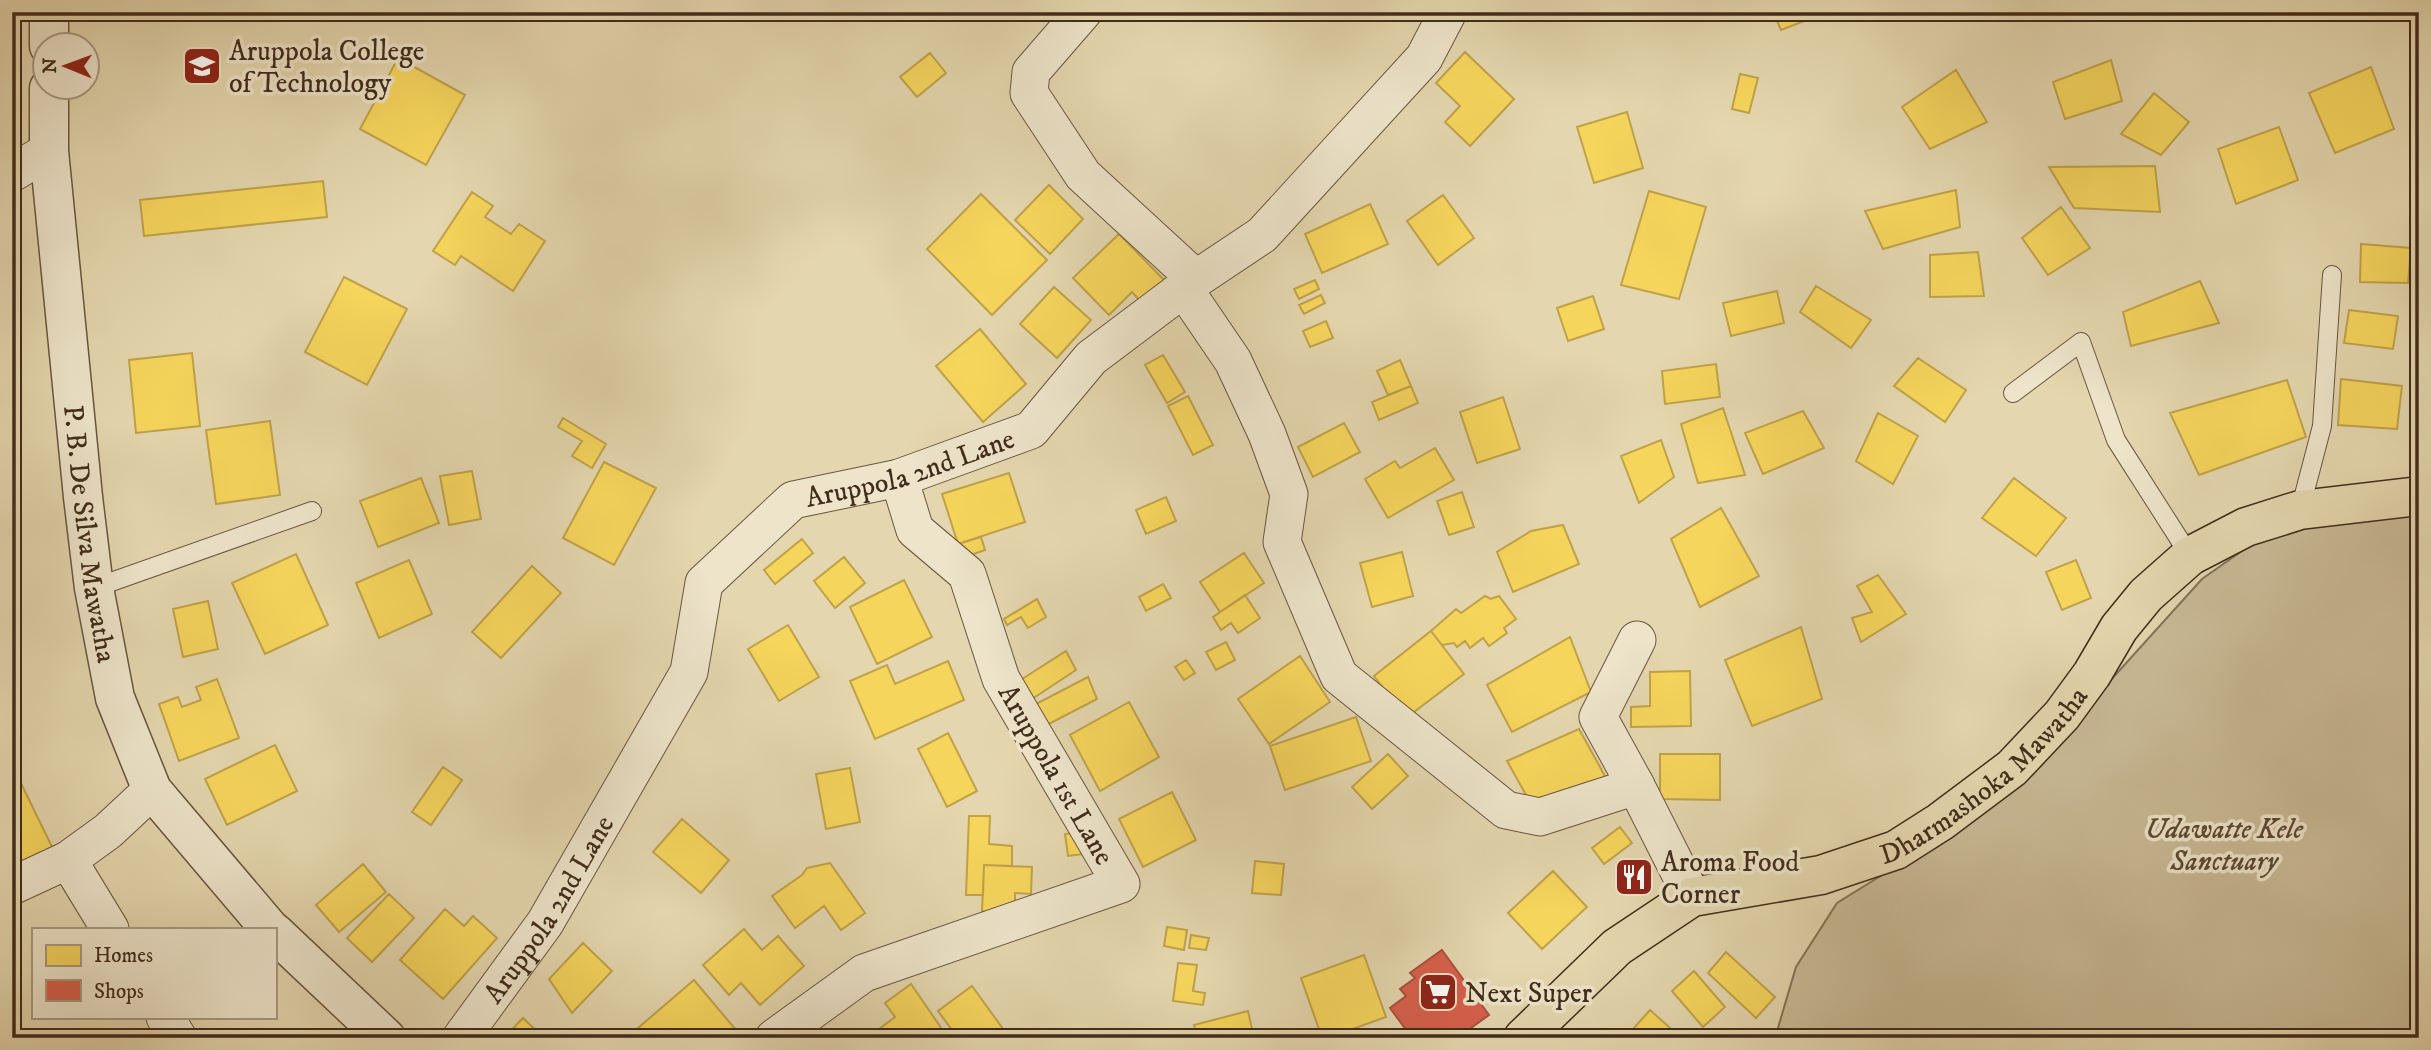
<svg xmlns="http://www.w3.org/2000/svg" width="2431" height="1050" viewBox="0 0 2431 1050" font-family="'IM FELL DW Pica',serif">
  <rect width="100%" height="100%" fill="#e4d6ae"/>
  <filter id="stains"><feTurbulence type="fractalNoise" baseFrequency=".00286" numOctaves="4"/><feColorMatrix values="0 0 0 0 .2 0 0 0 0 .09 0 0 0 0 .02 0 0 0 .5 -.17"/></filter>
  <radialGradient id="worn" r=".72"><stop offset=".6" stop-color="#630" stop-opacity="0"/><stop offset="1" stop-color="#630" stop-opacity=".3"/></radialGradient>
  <path fill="#c8b995" stroke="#847258" stroke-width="2" d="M2419,496V1038H1775L1796,967L1837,903L1908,859L2053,744L2202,579L2300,510Z"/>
  <path fill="#f6d55c" stroke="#c0a249" stroke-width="2" d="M1773,12H1819L1820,15L1781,30Z
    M1465,52L1514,99L1470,146L1445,122L1460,106L1436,83Z
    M930,53L946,73L917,97L900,77Z
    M398,58L465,95L426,165L360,129Z
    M2111,60L2122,101L2065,119L2053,82Z
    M2371,67L2394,129L2335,153L2309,93Z
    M1956,70L1987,122L1930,149L1902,107Z
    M1740,74L1758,78L1749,113L1732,109Z
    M2154,93L2189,122L2161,155L2121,134Z
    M1627,112L1643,168L1594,183L1577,127Z
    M2279,127L2298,180L2236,204L2218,149Z
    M2155,166L2160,212L2074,208L2049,167Z
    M323,181L327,217L144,236L140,200Z
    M1049,185L1083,219L1050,254L1015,220Z
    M1956,190L1960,227L1883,249L1865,211Z
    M1649,191L1706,207L1679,299L1621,285Z
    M472,192L493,206L485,217L511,234L519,224L545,241L513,291L461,256L455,265L433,251Z
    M981,194L1047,260L992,315L927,249Z
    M1443,195L1474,238L1438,265L1407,221Z
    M1370,204L1388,244L1322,273L1305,234Z
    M2061,207L2090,248L2048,275L2022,238Z
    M1119,234L1166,282L1143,304L1132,292L1109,315L1073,278Z
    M2361,244L2411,248L2408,283L2360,282Z
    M1978,252L1984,296L1930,297V255Z
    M344,277L407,309L367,385L305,352Z
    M1315,280L1319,289L1299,299L1294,289Z
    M2200,281L2219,323L2131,346L2123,312Z
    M1816,286L1871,320L1851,348L1800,312Z
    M1054,287L1091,320L1057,358L1020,324Z
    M1777,291L1784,323L1731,336L1723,303Z
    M1321,295L1325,303L1304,314L1299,305Z
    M1593,296L1604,329L1568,341L1557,308Z
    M2349,310L2398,316L2393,349L2344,343Z
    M1326,321L1333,338L1310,347L1303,331Z
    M980,329L1026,384L983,422L936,366Z
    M192,353L200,426L136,433L129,360Z
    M1163,355L1185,392L1167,403L1145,365Z
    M1918,358L1966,390L1945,422L1894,386Z
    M1400,360L1411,386L1388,395L1377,371Z
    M1716,364L1720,397L1665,404L1662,371Z
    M2341,379L2402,386L2397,429L2338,425Z
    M2287,380L2306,437L2199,475L2170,413Z
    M1411,386L1418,403L1379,420L1372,402Z
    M1188,396L1213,445L1193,455L1168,406Z
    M1503,397L1520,449L1477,463L1460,412Z
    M1723,408L1745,475L1698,483L1681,424Z
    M1803,411L1824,448L1763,474L1745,433Z
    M1878,413L1918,436L1893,484L1856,461Z
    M563,418L606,444L592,468L572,456L582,441L558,427Z
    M270,421L280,495L216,504L206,430Z
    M1344,423L1360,452L1313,477L1298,447Z
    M1661,440L1674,477L1639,503L1621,456Z
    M1435,448L1454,480L1388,518L1365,479L1395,461L1400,468Z
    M604,462L656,488L614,565L563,538Z
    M472,471L481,519L449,525L440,476Z
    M1009,473L1025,522L958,544L942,494Z
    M421,478L439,523L378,547L360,501Z
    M2014,478L2066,518L2036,556L1982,518Z
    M1462,492L1474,527L1449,535L1437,501Z
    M1166,497L1176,521L1146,534L1136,510Z
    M1721,508L1759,576L1700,607L1671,539Z
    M1563,525L1579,564L1513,592L1497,552L1531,531Z
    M981,537L985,550L962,558L958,544Z
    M802,539L813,553L775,584L764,570Z
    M1402,552L1413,596L1372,607L1360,563Z
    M1244,553L1264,583L1220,612L1200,582Z
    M296,554L328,625L265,654L232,583Z
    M844,557L865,583L835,608L814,581Z
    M409,560L432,614L379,638L356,583Z
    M2076,560L2091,598L2062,610L2046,572Z
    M532,566L561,593L501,658L472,632Z
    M1878,575L1906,614L1861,642L1852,618L1872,612L1857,586Z
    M904,580L932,637L877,664L850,607Z
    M1163,584L1171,598L1146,611L1139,597Z
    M1245,595L1260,618L1238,633L1231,623L1221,630L1213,617Z
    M1485,596L1491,599L1499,596L1516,619L1504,628L1507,633L1489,646L1483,638L1470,648L1465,641L1457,647L1454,643L1442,645L1431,631L1456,609L1461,613Z
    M1037,599L1046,617L1028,628L1021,617L1007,625L1004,619Z
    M208,601L218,649L183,657L173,609Z
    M788,625L819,677L779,701L748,649Z
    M1801,627L1822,699L1752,726L1725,660Z
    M1431,631L1464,674L1406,718L1374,676Z
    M1570,637L1591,692L1512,732L1487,685Z
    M1226,642L1235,660L1216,670L1206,652Z
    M1066,651L1076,670L1029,701L1019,681Z
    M1300,656L1330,702L1269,744L1238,699Z
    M1186,660L1195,673L1184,680L1175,667Z
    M948,661L964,700L875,739L850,681L887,665L895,684Z
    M1690,671L1691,726L1631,727V707L1650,706V672Z
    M1088,677L1097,699L1043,727L1034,705Z
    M217,679L239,738L179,761L159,704L178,697L182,707L201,700L196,687Z
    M1129,702L1159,757L1100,791L1070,735Z
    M1356,717L1371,761L1285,790L1270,746Z
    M1579,729L1606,778L1530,802L1507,761Z
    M948,733L977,791L947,807L918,749Z
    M275,745L297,791L227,825L205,779Z
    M1388,754L1408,776L1372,809L1352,787Z
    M1660,754H1720V800L1660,799Z
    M443,767L462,780L431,825L412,812Z
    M850,768L860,822L826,829L816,774Z
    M17,775L55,853L12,875V778Z
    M1172,792L1196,840L1143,867L1119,819Z
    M969,816H990L989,844L1012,846V866L984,865L983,895H966Z
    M682,819L729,860L701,893L653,852Z
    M1620,827L1632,843L1604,864L1592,848Z
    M1080,832L1084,854L1068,856L1065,834Z
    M1255,861L1284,864L1281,895L1252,893Z
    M830,863L865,913L841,930L824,906L795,928L772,896L802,875L807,868Z
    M363,864L386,892L339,932L316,905Z
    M984,865L1032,867L1031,894L1015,893V912L982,911Z
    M1553,871L1587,907L1542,949L1508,913Z
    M389,894L414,918L372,962L347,938Z
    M445,909L464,926L473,916L497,938L443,999L400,960Z
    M1167,927L1187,930L1184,950L1164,946Z
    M744,929L762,950L778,936L804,966L760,1005L741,983L729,995L703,965Z
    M1191,935L1209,938L1206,950L1189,948Z
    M583,943L612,971L572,1013L549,979Z
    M1726,952L1775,997L1756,1018L1708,973Z
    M1364,955L1386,1017L1328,1038H1322L1301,978Z
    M1178,963L1197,965L1193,991L1205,993L1203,1005L1173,1001Z
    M1694,971L1725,1007L1703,1027L1672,991Z
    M694,980L736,1030L727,1038H646L638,1028Z
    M911,984L948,1038H867L895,1017L885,1003Z
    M972,986L1006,1033L999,1038H958L938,1011Z
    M1650,1010L1679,1036L1677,1038H1625Z
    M1248,1011L1254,1038H1197L1194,1025Z
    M523,1018L544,1038H504Z"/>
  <path fill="#d6604d" stroke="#a9503e" stroke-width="2" d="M1638,864L1647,872L1632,881L1625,872Z
    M1442,950L1489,1015L1457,1038H1412L1390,1008L1406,996L1400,989L1415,978L1410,973Z"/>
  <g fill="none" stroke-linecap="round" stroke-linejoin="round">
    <defs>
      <path id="service" d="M2013,393L2081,342L2116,440L2190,556
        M2300,510L2322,426L2332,275
        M94,588L312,511"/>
      <g id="minor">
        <path d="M1083,12L1031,72L1029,93L1083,175L1196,279"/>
        <path d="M12,173L49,151"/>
        <path d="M1184,289L1233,361L1267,434L1289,494L1282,542L1339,676L1506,810L1540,817L1636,786L1692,897"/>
        <path d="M1636,786L1598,717L1637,640"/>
        <path d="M68,860L110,929"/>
        <path d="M12,886L68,860L108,831L152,790"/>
        <path d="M165,1017L178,1038"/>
        <path id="s1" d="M461,1038L545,923L689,672L704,583L793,500L899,478L1031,430L1091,358L1196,279L1262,235L1424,58L1448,12"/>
        <path d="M774,1038L864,973L1121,884L1001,679L967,574L915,530L899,478"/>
      </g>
      <g id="tertiary">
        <path d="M49,12V46"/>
        <path id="s2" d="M49,88V151L83,497L94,588L115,698L152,790L270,929"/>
        <path d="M275,933L386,1038"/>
      </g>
      <g id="primary">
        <path id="s3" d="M1523,1038L1617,947L1692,897L1821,875L1896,850L1940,822L2012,768L2062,715L2092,674L2119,628L2146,595L2190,556L2246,527L2300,510L2419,496"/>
      </g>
    </defs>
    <use href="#service" stroke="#6a5640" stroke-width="20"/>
    <use href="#minor" stroke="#6a5640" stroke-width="39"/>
    <use href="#tertiary" stroke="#6a5640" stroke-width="41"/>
    <use href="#primary" stroke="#412c1c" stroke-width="41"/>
    <use href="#service" stroke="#ede4ca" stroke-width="18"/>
    <use href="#minor" stroke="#ede4ca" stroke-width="37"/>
    <use href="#tertiary" stroke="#ede4ca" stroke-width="38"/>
    <use href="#primary" stroke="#e4d6ae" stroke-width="38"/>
  </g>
  <defs>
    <symbol id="university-square" viewBox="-11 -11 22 22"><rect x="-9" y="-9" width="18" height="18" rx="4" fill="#8f2418" stroke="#ede4ca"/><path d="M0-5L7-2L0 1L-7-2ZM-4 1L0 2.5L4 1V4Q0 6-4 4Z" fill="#fff"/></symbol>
    <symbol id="restaurant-square" viewBox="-11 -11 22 22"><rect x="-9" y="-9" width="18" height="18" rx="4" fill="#8f2418" stroke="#ede4ca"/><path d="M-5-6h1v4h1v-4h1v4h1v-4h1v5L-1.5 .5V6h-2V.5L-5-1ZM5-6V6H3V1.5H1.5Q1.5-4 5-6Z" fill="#fff"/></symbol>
    <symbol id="supermarket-square" viewBox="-11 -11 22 22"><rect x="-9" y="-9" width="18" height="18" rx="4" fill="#8f2418" stroke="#ede4ca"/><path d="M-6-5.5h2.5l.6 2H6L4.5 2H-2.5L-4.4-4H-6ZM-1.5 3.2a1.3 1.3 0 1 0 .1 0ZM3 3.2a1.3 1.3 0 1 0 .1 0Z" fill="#fff"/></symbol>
  </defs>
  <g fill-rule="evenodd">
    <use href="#university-square" x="180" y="44" width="44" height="44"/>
    <use href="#restaurant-square" x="1612" y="855" width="44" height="44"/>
    <use href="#supermarket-square" x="1416" y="970" width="44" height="44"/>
  </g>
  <g text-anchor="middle" stroke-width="7" stroke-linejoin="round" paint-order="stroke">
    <g font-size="28" fill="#412c1c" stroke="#ede4ca" text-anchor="start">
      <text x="229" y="60">Aruppola College<tspan x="229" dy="32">of Technology</tspan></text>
      <text x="1661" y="871">Aroma Food<tspan x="1661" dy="32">Corner</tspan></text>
      <text x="1465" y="1002">Next Super</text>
    </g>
    <g font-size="28" fill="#412c1c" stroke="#ede4ca">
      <text dy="10" stroke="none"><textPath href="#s1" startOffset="765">Aruppola 2nd Lane</textPath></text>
      <text dy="10" stroke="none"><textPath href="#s2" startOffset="448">P. B. De Silva Mawatha</textPath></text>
      <text dy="10" stroke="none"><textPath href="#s3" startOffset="546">Dharmashoka Mawatha</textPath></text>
      <text transform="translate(1057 774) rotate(60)" y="10">Aruppola 1st Lane</text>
      <text dy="10" stroke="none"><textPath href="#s1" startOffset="156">Aruppola 2nd Lane</textPath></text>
    </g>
    <g font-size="28" font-style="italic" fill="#5c4834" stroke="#ede4ca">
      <text x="2224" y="838">Udawatte Kele<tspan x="2224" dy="32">Sanctuary</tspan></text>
    </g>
  </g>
  <rect width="2431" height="1050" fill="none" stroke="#e4d6ae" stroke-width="42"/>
  <rect x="14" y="14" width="2403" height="1022" fill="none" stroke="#412c1c" stroke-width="3.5"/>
  <rect x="21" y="21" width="2389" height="1008" fill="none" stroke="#412c1c" stroke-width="2"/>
  <rect x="32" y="928" width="245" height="91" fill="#ede4ca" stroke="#a89a84" stroke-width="2"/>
  <rect x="46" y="945" width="35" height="21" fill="#f6d55c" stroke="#a89a84" stroke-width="2"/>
  <text x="94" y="962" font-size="21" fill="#412c1c">Homes</text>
  <rect x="46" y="980" width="35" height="21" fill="#d6604d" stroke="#a89a84" stroke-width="2"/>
  <text x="94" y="998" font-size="21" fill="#412c1c">Shops</text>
  <g transform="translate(66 66) rotate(271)"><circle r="33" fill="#ede4ca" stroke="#a89a84" stroke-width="2"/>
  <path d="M0-5L12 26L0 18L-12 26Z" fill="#8f2418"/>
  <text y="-10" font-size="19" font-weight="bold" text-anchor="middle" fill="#412c1c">N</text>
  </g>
  <rect width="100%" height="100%" filter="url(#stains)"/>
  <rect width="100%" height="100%" fill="url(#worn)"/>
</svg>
